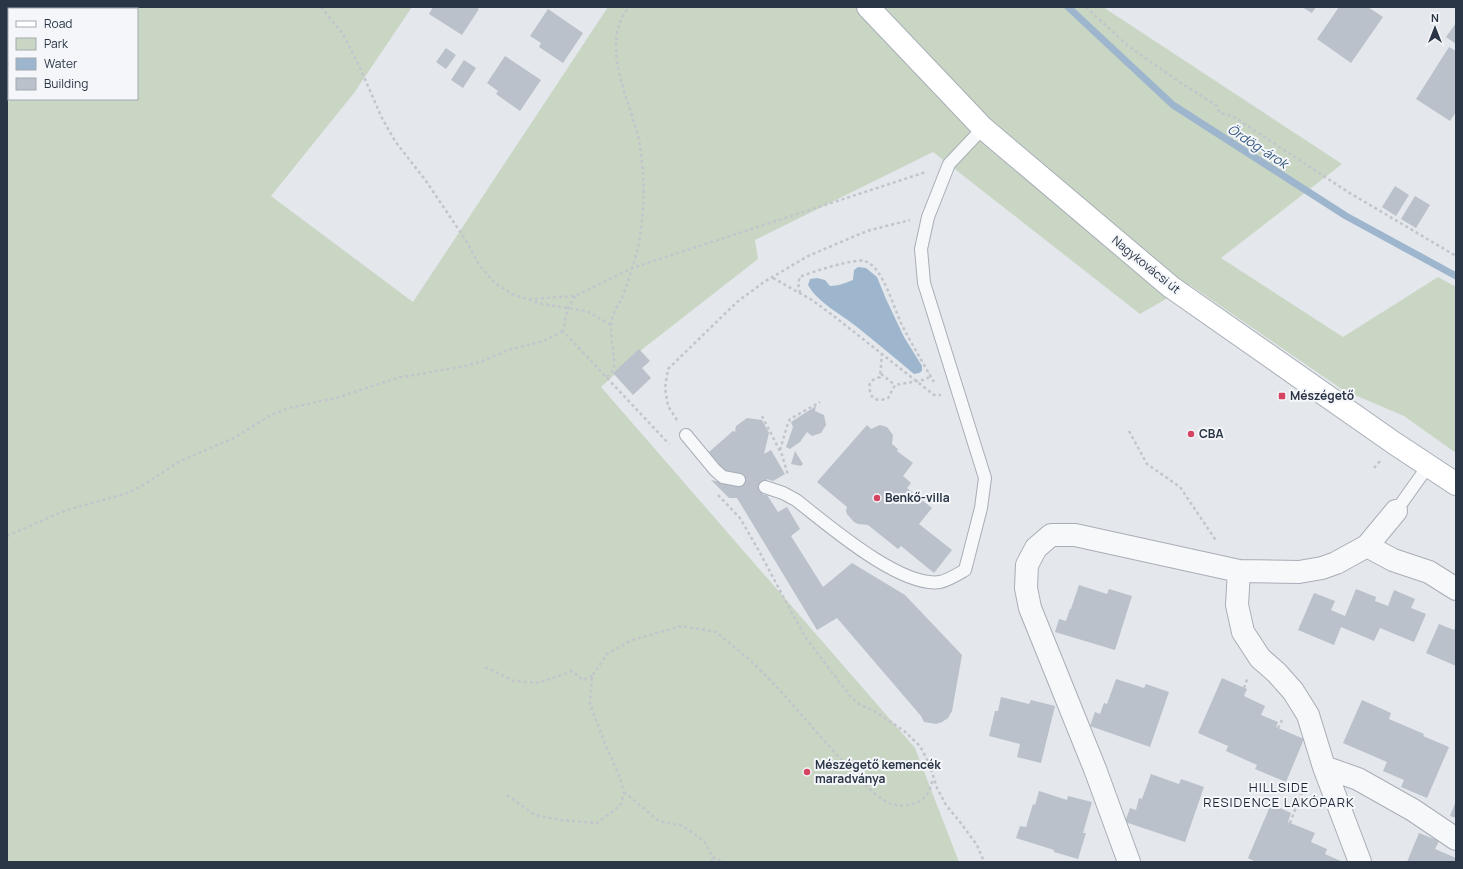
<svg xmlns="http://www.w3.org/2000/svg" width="1463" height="869" viewBox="0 0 1463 869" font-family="Manrope,sans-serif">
  <rect width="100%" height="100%" fill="#e4e7ec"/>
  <path fill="#cad6c4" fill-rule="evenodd" d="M7,7H412L354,93L271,196L413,302L608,7H1103L1342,164L1221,258L1343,337L1438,277L1456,287V453L1404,416L1343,390L1190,285L1140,314L933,152L755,240L758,259L640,351L601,387L915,748L959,862H7ZM9,9H137V99H9Z"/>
  <path fill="#9db6cd" d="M858,267L866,268L877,277L886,299L904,337L922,366V371L919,373L914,374C895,358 876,342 857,327C841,314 818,303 808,285L810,279L817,278L825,280L830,286C838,286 845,283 853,280L854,270Z"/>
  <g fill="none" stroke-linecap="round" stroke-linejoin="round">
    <path stroke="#9db6cd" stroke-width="7" d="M1068,7L1173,105L1346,216L1456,276"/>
  </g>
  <path fill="#bac1ca" d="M433,7H476L479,9L462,35L429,14Z
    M1302,7H1316L1312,13Z
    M1339,7H1368L1383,17L1351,63L1317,39Z
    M548,9L583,33L563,63L539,47L541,43L530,36Z
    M1456,23V44L1446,37Z
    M1449,47L1456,51V112L1450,121L1416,99Z
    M446,48L456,55L446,69L436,62Z
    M505,56L541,80L520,111L496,94L498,91L487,83Z
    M464,60L476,68L463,88L451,80Z
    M1395,186L1409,195L1396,216L1382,207Z
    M1415,196L1430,205L1416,228L1401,219Z
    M639,349L650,361L642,368L651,378L633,395L613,373Z
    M816,406L815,411L824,415L826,425L821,433L812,436L807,432L800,442L790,449L786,447L793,427L791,422Z
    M747,418L762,420L769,433L764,454L771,450L785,474L773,481L767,479L763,495H767L778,512L787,507L800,529L791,536L823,587L852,563L905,595L962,655L952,711L948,718L942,722L936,724L924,722L921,716L837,618L817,630L737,498H729L711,480L738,486L740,475L725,472L709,452L733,431L735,432L736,426Z
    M867,425L871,429L880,425L887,427L893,435L892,444L898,449L897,451L913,463L903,476L911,483L907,488L932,508L919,524L952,550L934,573L901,546L898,549L868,525L858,524L854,522L847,514L846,511L847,507L817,482Z
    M795,451L803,464L801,466L791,464Z
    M1079,585L1107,594L1109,589L1132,596L1115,650L1055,632L1059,619L1066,621L1070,609H1071Z
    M1356,589L1376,597L1375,601L1388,606L1394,590L1415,599L1411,608L1426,614L1414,642L1380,628L1374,641L1341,627L1334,645L1298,630L1314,593L1335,601L1331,610L1345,616Z
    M1439,624L1454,630L1456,626V666L1426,653Z
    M1222,678L1247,689L1244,696L1265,706L1261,715L1278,722L1276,727L1304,739L1286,782L1255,769L1257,765L1226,751L1228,746L1198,733Z
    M1116,679L1144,688L1146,684L1169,692L1150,747L1090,726L1095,712L1100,714L1104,703L1107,704Z
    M1001,697L1029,704L1031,700L1055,706L1041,763L1017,757L1020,744L989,736L995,711H998Z
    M1362,700L1391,713L1389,719L1424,734L1423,736L1449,747L1427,798L1401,787L1404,780L1383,771L1387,762L1343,743Z
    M1151,774L1179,784L1181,779L1204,787L1185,842L1125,822L1130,808L1136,810L1139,798L1142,799Z
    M1039,791L1067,800L1068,796L1092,802L1083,833H1086L1078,859L1054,852V850L1016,838L1020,826L1026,827L1033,804L1035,805Z
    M1456,801V818L1450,816Z
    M1271,804L1291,813L1288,822L1315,833L1311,842L1327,849L1325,854L1343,862H1256L1248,858Z
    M1419,833L1439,841L1435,849L1456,858V862H1407Z"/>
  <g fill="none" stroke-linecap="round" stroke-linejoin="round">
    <defs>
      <path id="lane" d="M686,435L715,470L723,477L739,480
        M765,487L783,493L796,500C827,524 900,588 940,582C949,580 958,574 965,570L981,508L985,478L924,283L921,249L928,217L949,164L983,128
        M1396,511L1428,466"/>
      <path id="street" d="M1367,546L1393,560L1429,572L1456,589
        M1239,571L1237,605L1243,632L1260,658L1277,673L1293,691L1308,715L1324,767L1360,862
        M1324,767L1358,779L1413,810L1456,839
        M1129,862L1095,769L1030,608L1026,588L1027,565L1036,548L1051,535H1075L1239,571L1299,572L1322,568L1336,563L1367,546L1396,511"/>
      <path id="secondary" d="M868,7L983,128L1171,287L1394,443L1456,484"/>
    </defs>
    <use href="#lane" stroke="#a8aeb7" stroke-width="14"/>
    <use href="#street" stroke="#a8aeb7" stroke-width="24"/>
    <use href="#secondary" stroke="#a8aeb7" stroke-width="24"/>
    <path stroke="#c2c5cb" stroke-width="2.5" stroke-dasharray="3 3" stroke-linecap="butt" d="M321,7L343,34L361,70L382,118L395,141L426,181L467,242L479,265L495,283L512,294L542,304L587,311L611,325
      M1086,7L1128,46L1178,81L1217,106L1219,112C1224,115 1229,114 1234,117L1348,192L1456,256
      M773,278L812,300L835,317L934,395H941
      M800,293L798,283L800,277C811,272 855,258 865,261C872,264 876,269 880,275C889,290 894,307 901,323C911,343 923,363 934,382
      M575,296L568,307L563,331L669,444
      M529,299L575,296L632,268L926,172
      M882,353L880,377C877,378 873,379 871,382C869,384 869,388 870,391C871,401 881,401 888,398L895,385L923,380L928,378L929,373
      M881,374L895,385
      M607,377C609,375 611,373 613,370C617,362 608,333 612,319C613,312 618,306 621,300C625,290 629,279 632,269C645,229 646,187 640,146C633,104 597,46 629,7
      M762,416L782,455L788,475
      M677,420L668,406L665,388L668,369L737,302L764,282L808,256L867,231L910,220
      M1129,431L1147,464L1180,487L1217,542
      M780,450L788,423L790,419L820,402
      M1374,468L1380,461
      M718,495L740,518L759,551L792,613L806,638L850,696L859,704L874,711L894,724L904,731L920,746L929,763L937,788L946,805L960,822L977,845L984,862
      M7,536L64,511L128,493L145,484L180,461L234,438L271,415L289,408L336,398L397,378L465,366L483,361L508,350L543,341L563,331
      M485,667L514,681L539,683L572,671L583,680L592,676
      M1244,688L1248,677
      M1278,728L1283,718
      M624,792L659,821L683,826L704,841L713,857L722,862
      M507,795L535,815L560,820L597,823L612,812L621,804L624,792L619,775L605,744L590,704L592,676L607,654L632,640L682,626L716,632L751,661L776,686L853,773L876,795L888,803L900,806L913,804L921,801L929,792L933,779
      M1290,823L1305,784
      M712,862L713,857"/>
    <use href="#lane" stroke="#f7f8fa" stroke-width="12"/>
    <use href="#street" stroke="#f7f8fa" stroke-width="22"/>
    <use href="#secondary" stroke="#fff" stroke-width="22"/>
  </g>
  <g fill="#d54460" stroke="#f4f6f9" stroke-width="1.5">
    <rect x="1278" y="392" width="8" height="8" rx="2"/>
    <circle cx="1191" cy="434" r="4"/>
    <circle cx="877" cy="498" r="4"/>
    <circle cx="807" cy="772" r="4"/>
  </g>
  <g text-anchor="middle" stroke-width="4" stroke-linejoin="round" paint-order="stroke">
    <g font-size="12" fill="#2a3546" stroke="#f4f6f9">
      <text transform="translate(1146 265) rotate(39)" y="4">Nagykovácsi út</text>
    </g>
    <g font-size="12" font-weight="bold" fill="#2a3546" stroke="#f4f6f9" text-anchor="start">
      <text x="1290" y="400">Mészégető</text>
      <text x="1199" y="438">CBA</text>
      <text x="885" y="502">Benkő-villa</text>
      <text x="815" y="769">Mészégető kemencék<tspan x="815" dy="14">maradványa</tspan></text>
    </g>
    <g font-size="13" font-style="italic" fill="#32567c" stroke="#f4f6f9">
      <text transform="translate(1258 146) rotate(33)" y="5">Ördög-árok</text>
    </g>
    <g font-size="13" letter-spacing="1" fill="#1c2637" stroke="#f4f6f9">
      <text x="1279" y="792">HILLSIDE<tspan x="1279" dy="15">RESIDENCE LAKÓPARK</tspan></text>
    </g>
  </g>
  <rect width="1463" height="869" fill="none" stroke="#2a3546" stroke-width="16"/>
  <rect x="8" y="8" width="130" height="92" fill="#f4f6f9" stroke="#a3a9b1"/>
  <rect x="16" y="21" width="20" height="6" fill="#ffffff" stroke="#a3a9b1"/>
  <text x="44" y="28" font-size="12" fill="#2a3546">Road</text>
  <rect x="16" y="38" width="20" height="12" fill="#cad6c4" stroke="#a3a9b1"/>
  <text x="44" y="48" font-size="12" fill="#2a3546">Park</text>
  <rect x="16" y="58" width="20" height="12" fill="#9db6cd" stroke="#a3a9b1"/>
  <text x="44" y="68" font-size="12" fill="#2a3546">Water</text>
  <rect x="16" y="78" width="20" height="12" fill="#bac1ca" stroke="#a3a9b1"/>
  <text x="44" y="88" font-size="12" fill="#2a3546">Building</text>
  <g transform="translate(1435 28)" stroke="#f4f6f9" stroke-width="3" paint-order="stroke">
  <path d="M0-3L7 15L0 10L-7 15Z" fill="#2a3546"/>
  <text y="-6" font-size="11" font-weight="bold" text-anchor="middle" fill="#2a3546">N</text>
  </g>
</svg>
